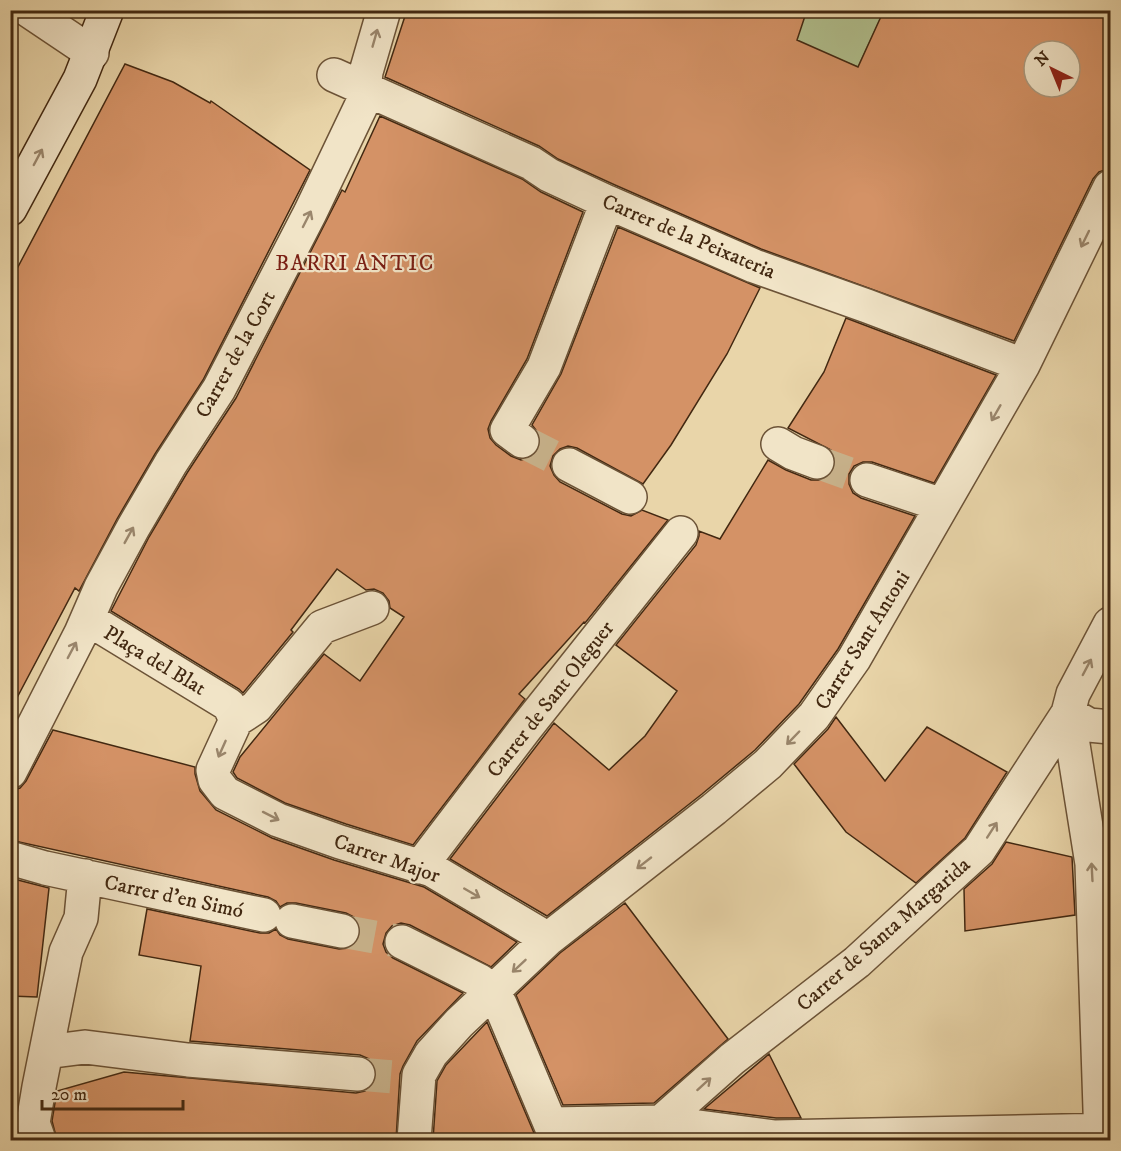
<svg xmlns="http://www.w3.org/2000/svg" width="1121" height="1151" viewBox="0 0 1121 1151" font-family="'IM FELL DW Pica',serif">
  <rect width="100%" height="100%" fill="#e9d5a9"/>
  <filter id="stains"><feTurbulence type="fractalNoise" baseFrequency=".00333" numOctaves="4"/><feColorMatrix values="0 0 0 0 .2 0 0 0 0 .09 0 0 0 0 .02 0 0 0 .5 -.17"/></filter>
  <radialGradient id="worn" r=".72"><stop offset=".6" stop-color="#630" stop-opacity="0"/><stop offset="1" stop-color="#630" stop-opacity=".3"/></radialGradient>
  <path fill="#b0be8c" stroke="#79734e" stroke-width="1.5" d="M807,10L884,11L858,67L780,36Z"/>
  <path fill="#d49266" stroke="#422811" stroke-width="1.5" fill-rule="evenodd" d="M407,10H807L797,40L858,67L884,10H1110V159L1105,170L1099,172L1093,179L1014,341L761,249L615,185L558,159L539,146L385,77ZM1034,51H1070V87H1034Z
    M125,64L173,82L210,103L211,101L310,170L203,380L155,454L117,519L79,591L75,588L10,711V282Z
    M380,116L522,179L541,192L583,212L527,359L491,421L488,429L490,438L496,445L511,456L521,460L529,458L537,452L541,442L539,434L532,425L561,374L618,227L760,288L727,354L671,445L643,484L577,448L568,446L560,449L553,456L550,466L554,475L560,482L622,514L631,516L642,510L668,520L585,623L584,622L519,694L525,699L413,845L346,824L285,803L237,778L233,772L240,757L324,654L360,681L404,617L390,608L389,601L383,593L374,589L366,590L337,569L291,630L293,632L243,693L239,689L111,611L149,537L187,473L236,398L342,190L345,192Z
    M846,318L996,375L934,483L872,462H863L854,466L849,474V484L853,493L861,498L915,516L838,649L799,704L755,750L702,794L547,916L450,859L554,723L609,770L645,736L677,691L616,645L696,545L699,536V531L720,539L768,460L786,470L811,480H821L829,476L834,469L836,460L831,450L788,428L824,372Z
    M836,717L885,781L927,727L1007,772L965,838L916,883L846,832L794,764L828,729Z
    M53,730L195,767V774L200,791L216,810L272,838L334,860L424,887L517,942L491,967L410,925L401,923L392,926L386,933L383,944L386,952L393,958L463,993L417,1041L403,1066L400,1074L396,1140H57L52,1121L57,1091L124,1072L356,1093L365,1091L373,1085L377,1075L375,1065L369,1059L360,1055L190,1041L201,966L139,955L147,909L260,933H269L276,929L280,935L288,939L339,949L349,948L356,943L360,934V924L354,917L346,913L296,903H287L280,907L276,901L268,897L10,840V791L20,788L26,781Z
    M1006,842L1072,857L1075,915L965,931L964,889L992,864Z
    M10,878L49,888L37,997L10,996Z
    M625,903L728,1039L654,1103L563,1105L516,995L560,953Z
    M487,1022L537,1140H433L437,1081L446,1065Z
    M769,1054L801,1118H776L704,1109Z
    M17,1103L14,1120L19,1140H10V1105Z"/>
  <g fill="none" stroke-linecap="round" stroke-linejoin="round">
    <path stroke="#c8b28b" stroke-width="33" stroke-dasharray="33 16" stroke-linecap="butt" d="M522,441L569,465
      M817,462L867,480
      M342,931L402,942
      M358,1074L406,1078"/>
    <defs>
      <path id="street" d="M28,10L92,53
        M334,75L531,163L549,175L607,202L754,266L867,306L1023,365
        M522,441L507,430L544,367L607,202
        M778,444L793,453L817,462
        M569,465L630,497
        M867,480L942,505
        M88,619L229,705L236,720L213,770L215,780L225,793L278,820L340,842L432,870L548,939
        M1068,713L1092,864L1101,1140
        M1068,713L1089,725L1110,727
        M236,720L256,707L322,627L372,608
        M10,772L81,633L101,587L133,528L171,463L219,389L310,213L363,102L366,72L384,10
        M10,858L45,868L264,915
        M420,867L525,729L681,533
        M292,921L342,931
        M402,942L480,981L500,1004L557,1140
        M46,1052L85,1047L188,1060L358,1074
        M661,1122L732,1059L857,962L979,850L1068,713L1073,694L1110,624
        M551,1124L661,1122L775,1137L1110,1130
        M39,1140L33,1123L39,1087L66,952L81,918L85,876
        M414,1140L419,1075L431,1054L459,1023L548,939L714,809L768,764L814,716L854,659L1023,365L1110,187"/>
      <path id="secondary" d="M10,209L80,79L107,10"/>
    </defs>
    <use href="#street" stroke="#6c5337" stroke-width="36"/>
    <use href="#secondary" stroke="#422811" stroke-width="36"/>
    <use href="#street" stroke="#f1e4c7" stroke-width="33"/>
    <use href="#secondary" stroke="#f1e4c7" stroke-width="33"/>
  </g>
  <defs><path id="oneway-shaft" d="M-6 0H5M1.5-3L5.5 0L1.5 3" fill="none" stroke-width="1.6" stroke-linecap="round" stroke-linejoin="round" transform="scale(1.5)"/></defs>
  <g stroke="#9a866c">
    <use href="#oneway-shaft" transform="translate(375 38) rotate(-74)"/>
    <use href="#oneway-shaft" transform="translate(38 157) rotate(-62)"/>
    <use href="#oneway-shaft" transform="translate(307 219) rotate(-63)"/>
    <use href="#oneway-shaft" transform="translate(1085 239) rotate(116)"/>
    <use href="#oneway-shaft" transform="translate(996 413) rotate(120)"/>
    <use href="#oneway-shaft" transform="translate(129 535) rotate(-61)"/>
    <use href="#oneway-shaft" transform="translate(72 650) rotate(-62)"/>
    <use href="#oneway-shaft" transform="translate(1087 667) rotate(-62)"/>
    <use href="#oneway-shaft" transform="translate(793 738) rotate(134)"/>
    <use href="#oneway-shaft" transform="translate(222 749) rotate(114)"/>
    <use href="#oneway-shaft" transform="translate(271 816) rotate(27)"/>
    <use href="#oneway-shaft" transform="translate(992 830) rotate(-57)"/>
    <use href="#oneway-shaft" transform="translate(644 863) rotate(142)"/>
    <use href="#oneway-shaft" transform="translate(1092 872) rotate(-93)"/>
    <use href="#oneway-shaft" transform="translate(472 893) rotate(30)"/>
    <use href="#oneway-shaft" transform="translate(519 966) rotate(137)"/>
    <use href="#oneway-shaft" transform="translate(704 1084) rotate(-42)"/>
  </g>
  <g text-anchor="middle" stroke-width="4.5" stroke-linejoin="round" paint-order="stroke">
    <g font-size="21" fill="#422811" stroke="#f1e4c7">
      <text transform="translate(689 236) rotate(23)" y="7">Carrer de la Peixateria</text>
      <text transform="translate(235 354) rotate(-61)" y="7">Carrer de la Cort</text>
      <text transform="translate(862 640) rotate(-58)" y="7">Carrer Sant Antoni</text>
      <text transform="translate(155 660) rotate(31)" y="7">Plaça del Blat</text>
      <text transform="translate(550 699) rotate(-52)" y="7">Carrer de Sant Oleguer</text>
      <text transform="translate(387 858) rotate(19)" y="7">Carrer Major</text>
      <text transform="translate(174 896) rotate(12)" y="7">Carrer d'en Simó</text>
      <text transform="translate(883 934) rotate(-41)" y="7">Carrer de Santa Margarida</text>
    </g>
    <g font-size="22" letter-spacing="1.5" fill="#7a1f14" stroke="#f1e4c7">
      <text x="355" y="270">BARRI ANTIC</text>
    </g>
  </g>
  <rect width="1121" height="1151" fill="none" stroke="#e9d5a9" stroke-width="36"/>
  <rect x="12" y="12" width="1097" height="1127" fill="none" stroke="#422811" stroke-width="3"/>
  <rect x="18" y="18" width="1085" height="1115" fill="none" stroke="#422811" stroke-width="1.5"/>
  <g transform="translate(1052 69) rotate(317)"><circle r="28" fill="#f1e4c7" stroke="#ab997e" stroke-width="1.5"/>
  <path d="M0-4.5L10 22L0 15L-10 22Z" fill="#8f2418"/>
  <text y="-9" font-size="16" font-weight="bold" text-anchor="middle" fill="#422811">N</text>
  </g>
  <path d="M42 1100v9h141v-9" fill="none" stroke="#422811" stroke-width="3"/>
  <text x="51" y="1100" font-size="18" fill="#422811" stroke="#f1e4c7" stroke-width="4.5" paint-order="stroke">20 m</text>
  <rect width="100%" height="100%" filter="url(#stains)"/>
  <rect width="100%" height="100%" fill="url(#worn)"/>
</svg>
